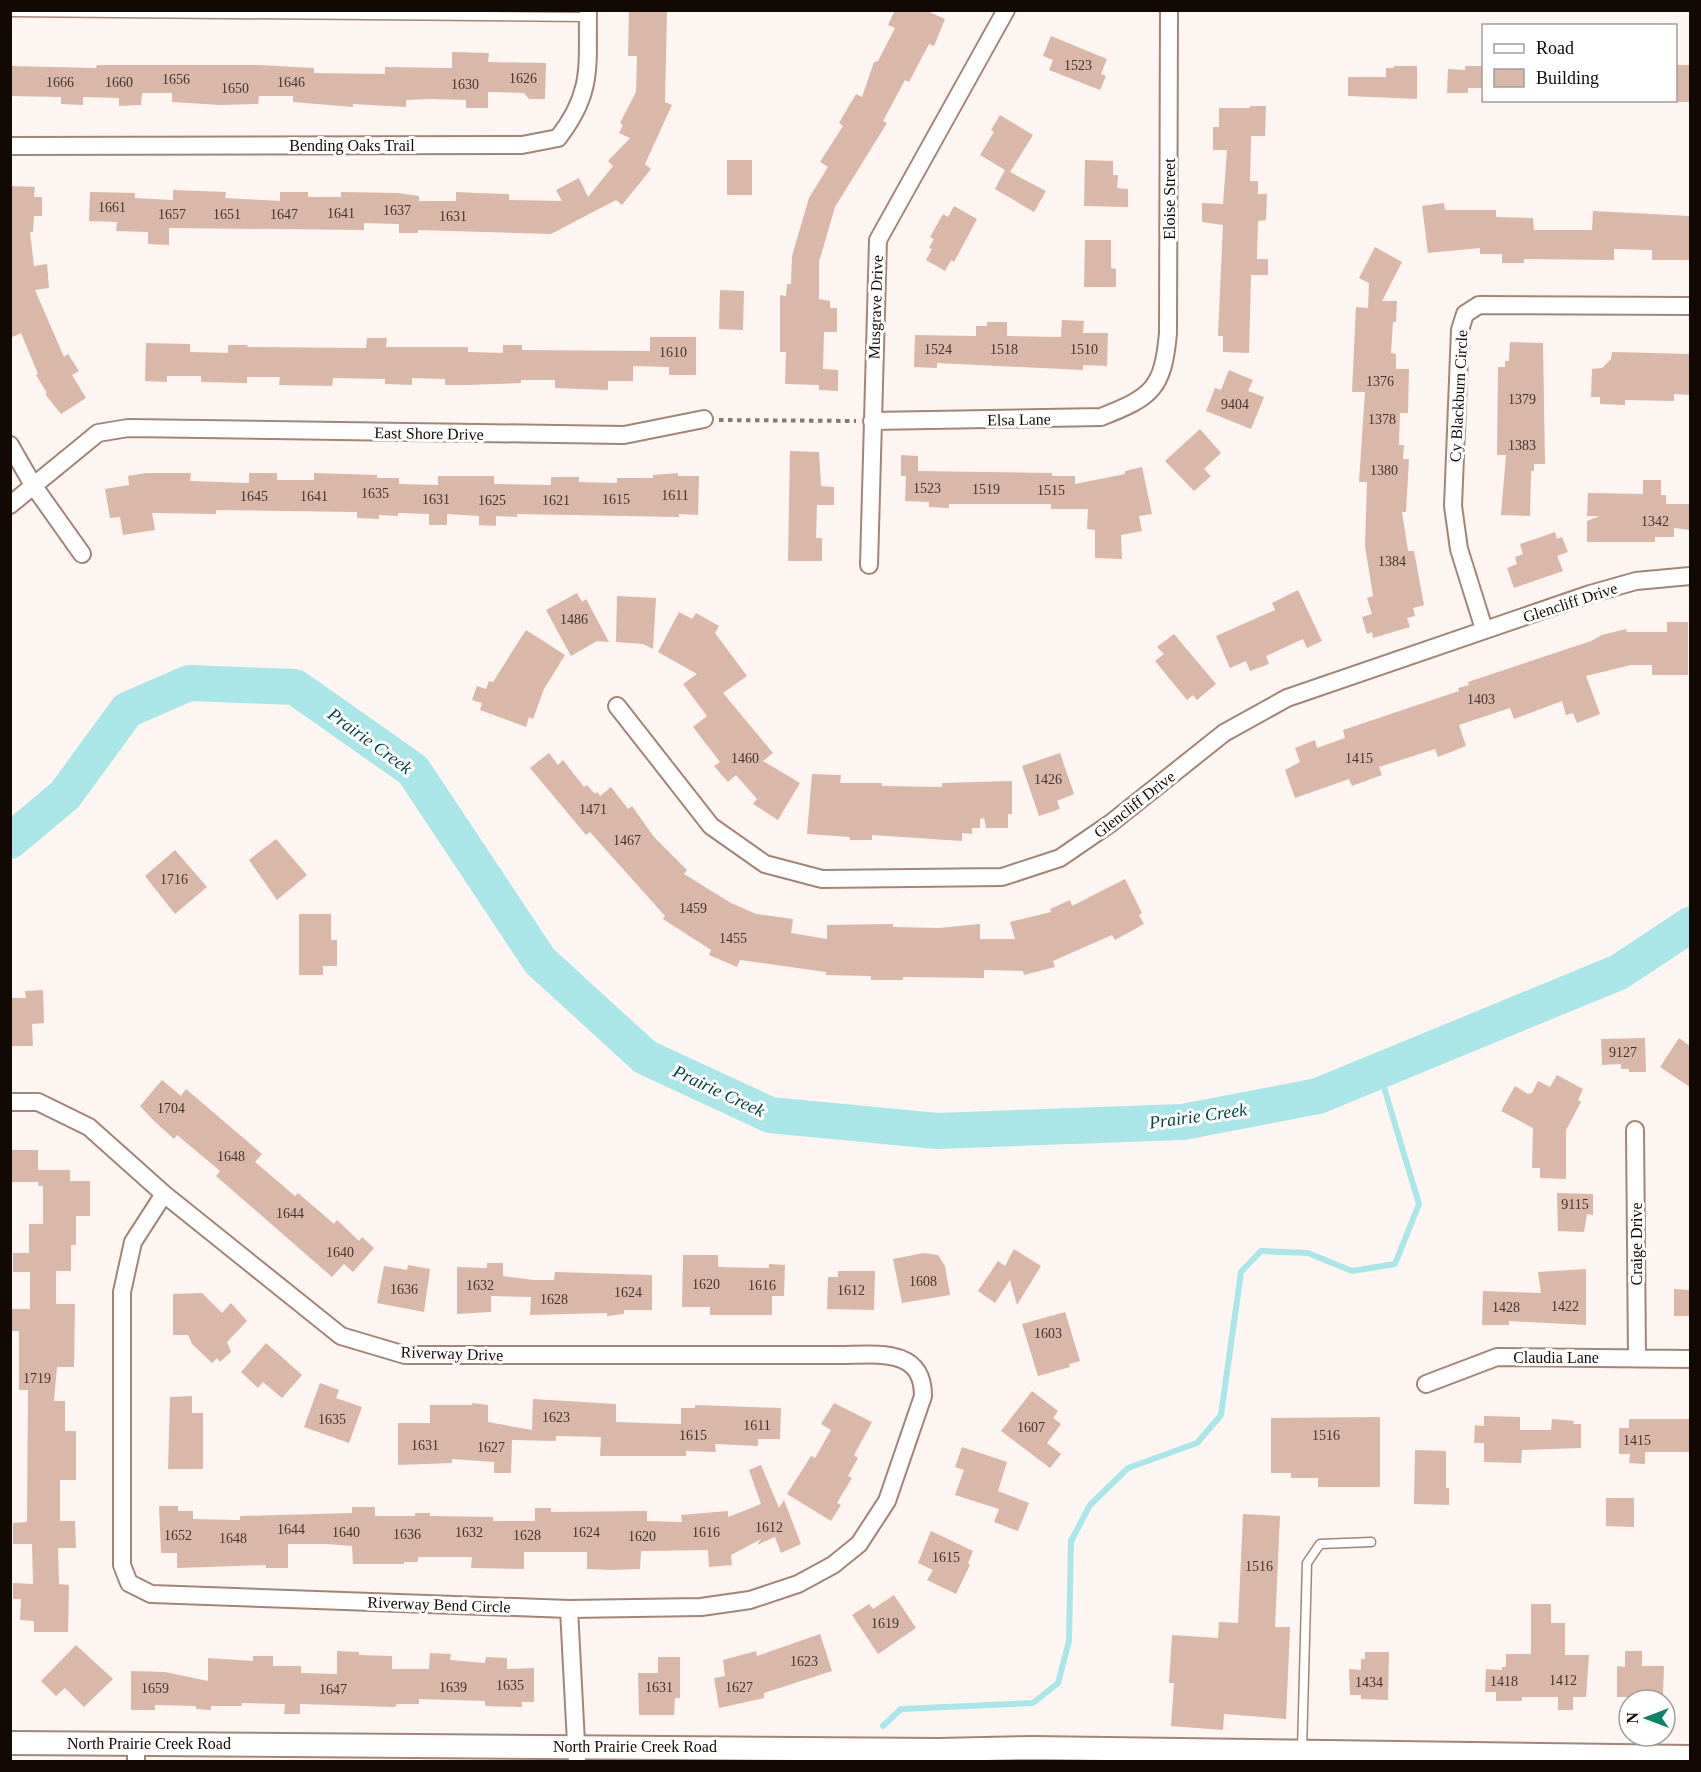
<svg xmlns="http://www.w3.org/2000/svg" width="1701" height="1772" viewBox="0 0 1701 1772" font-family="Georgia,serif">
  <rect width="100%" height="100%" fill="#fcf5f1"/>
  <g fill="none" stroke-linecap="round" stroke-linejoin="round">
    <path stroke="#aae6e7" stroke-width="6" d="M883,1726L901,1709L1033,1703L1058,1683L1069,1641L1071,1541L1090,1505L1128,1468L1197,1443L1221,1415L1241,1272L1261,1251L1308,1253L1352,1271L1395,1264L1419,1204L1379,1071"/>
    <path stroke="#aae6e7" stroke-width="36" d="M10,841L65,795L127,710L189,683L295,687L413,770L540,961L645,1057L770,1115L937,1131L1183,1122L1318,1096L1619,972L1690,925"/>
  </g>
  <path fill="#d9b7a9" d="M629,10H667L665,102L672,105L645,164L651,169L622,205L616,200L551,234L418,230V233H399V224L364,223V230L169,228V245L148,244V232L116,231L117,222L89,221L90,192L135,193V198L173,200V190L226,192L225,198L280,201V192H308V197H341V192L398,193L419,196V201H456V192L476,193L509,194V200L562,201L556,190L579,178L588,197L613,166L608,161L630,138L619,133L623,125L620,123L636,92L637,56H628Z
    M895,10H925L945,19L934,46L929,44L909,82L905,80L883,121L887,123L835,207L819,262V299L830,301V308H837V332H824L823,369L838,370V391L819,390V385L785,384L786,352H780V295L786,296L787,284H791L792,256L809,198L828,167L820,162L843,126L839,123L856,94L862,97L874,62L878,61L895,28L888,25Z
    M1051,36L1107,59L1101,74L1106,76L1100,90L1049,70L1053,60L1043,56Z
    M452,52L489,53L488,62L546,63L545,99H529L524,93L488,92V108H466V100L431,99L406,100V107L353,104V107L293,102V96H259L258,104L221,105L172,102V93H142L141,105L119,106V98L83,97V105L61,104V97L10,96V66L96,68L97,65H259L314,68V73L385,74V67L452,68Z
    M1676,65H1690V102H1676Z
    M1394,66H1417V99L1348,96V77H1386V68H1394Z
    M1465,66H1484V88H1468V93H1447L1448,69L1465,70Z
    M1250,106H1266L1265,136H1251L1250,181H1258V194H1267L1266,220L1258,221L1257,259H1268V275H1251L1249,353L1223,352V336H1218L1223,225L1202,222V203L1223,204L1227,150H1213V127H1219V108H1250Z
    M1000,115L1033,135L1010,172L1046,191L1034,212L995,189L1005,170L980,155L994,132L991,130Z
    M727,160H752V195H727Z
    M1085,160L1113,161V175H1118L1117,188L1128,189V207L1084,206Z
    M10,186L35,187L34,197H42V216H34L33,232H30L34,266L47,264L49,288L35,290L64,357L68,354L79,371L72,375L86,398L61,414L45,394L47,393L36,375L38,374L21,333L10,338Z
    M1444,203L1445,210H1496V217L1533,218L1534,230H1592L1593,211L1690,216V260H1652V250L1614,249V260L1524,259V263H1502V254H1480V248L1428,253L1422,206Z
    M954,206L977,219L954,262L951,260L945,271L926,260L932,249L929,248L934,239L930,237L943,214L948,217Z
    M1085,240H1111V268L1116,269V287H1084Z
    M1375,247L1402,262L1382,301H1397L1396,322H1393L1391,353L1396,354V369H1409L1408,413H1400L1399,445H1404L1403,459H1409L1406,512H1402L1408,551H1414L1424,605L1413,608L1415,616L1407,618L1410,627L1373,638L1372,632L1367,634L1362,617L1372,614L1367,598L1373,596L1365,546L1367,482H1359L1365,392H1352L1356,307L1368,308L1369,283L1359,278Z
    M720,290L744,291L743,330L719,329Z
    M1062,320L1084,321L1083,333H1108L1107,366L1083,365V370L937,363V368L914,367L915,335L976,336V326H987V322H1007V336L1061,337Z
    M650,337H696V375H669V367L633,366V381H608V390L555,388V380H521V383L467,385H445V379L412,378V385L385,384V379L333,378L332,386L279,385L280,377H247V383L201,382V376H167V382L145,381L146,343L190,344V352L228,353V345H248L247,347L366,348L367,338H387L386,347H468V352L503,353V345H522V350L650,351Z
    M1510,342L1543,343L1545,464H1534V471H1531L1530,516L1501,515L1506,455H1497L1498,367H1505V361H1509Z
    M1612,352L1690,354V395L1674,394V401L1625,400V405L1600,404V397H1591L1592,369L1602,368L1611,359Z
    M1229,370L1253,380L1248,391L1264,397L1251,429L1206,411L1215,388L1221,390Z
    M1200,429L1221,453L1204,469L1211,476L1194,491L1165,461Z
    M790,451L819,452L821,486L834,487V505H817L816,538H822V561H788Z
    M901,455L918,456V471L1052,473V476H1075V484L1125,474V471L1142,467L1152,514L1139,516L1142,531L1121,535L1122,559L1095,558V530L1087,529L1088,509H1051V504H949V508L929,507V502L905,501L906,476H901Z
    M146,473H191L190,481L249,483V473H277V480H314V473L377,475V478H399V484L438,485V476H494V484L551,485V477H579V482L617,483V478H653V475L678,473V476H699L698,515L679,514V517L517,514V517L496,516V526L479,525V516L447,514V525H429V514L398,513V516L379,515V519L357,518V512L216,510V514L152,513L155,530L123,535L120,517L110,518L105,489L129,485L128,476Z
    M1643,480H1661V495H1666V504H1690V530L1674,528V537H1655V542H1587V521L1600,516H1587L1588,493L1643,494Z
    M1555,532L1557,539L1562,537L1568,552L1557,556L1563,571L1514,588L1507,568L1517,564L1515,557L1523,554L1520,544Z
    M1298,590L1322,641L1307,648L1303,639L1266,656L1269,664L1250,671L1246,661L1230,668L1216,636L1275,610L1272,603Z
    M577,593L582,602L586,599L609,642L597,641L571,656L546,610Z
    M617,596L656,598L653,649L643,644L616,642Z
    M679,612L692,619L696,613L719,626L715,633L747,676L723,693L773,753L763,761L800,783L778,820L753,804L757,799L736,775L728,782L714,766L720,762L693,727L707,716L683,684L697,674L658,652Z
    M1667,622H1688V675H1652V665H1631L1586,676L1600,714L1577,723L1573,713L1566,715L1562,701L1514,719L1510,708L1459,725L1466,746L1438,757L1435,749L1379,767L1382,775L1352,786L1349,779L1295,798L1285,770L1300,762L1295,748L1315,740L1317,748L1345,738L1343,730L1459,691L1458,688L1469,685L1468,682L1591,641L1602,635L1626,629L1627,632H1667Z
    M526,630L565,655L544,689L533,719L529,717L526,727L480,710L482,703L472,700L477,686L486,689L489,681L493,682Z
    M1174,634L1216,684L1197,700L1193,695L1187,700L1155,661L1164,654L1157,647Z
    M549,753L558,765L563,760L584,787L587,785L595,794L597,792L600,796L611,787L628,809L632,806L654,837L687,870L684,874L731,903L756,914L793,919L791,933L827,939V925L893,924V927L939,928L980,924V939H1015L1010,922L1051,912L1050,909L1070,900L1072,906L1125,879L1142,913L1139,915L1144,924L1115,940L1112,935L1053,961L1055,967L1024,975L1023,971L984,970V978L903,977V980H871V976L826,975V972L740,960L737,967L709,955L711,950L663,919L665,916L590,832L586,835L530,768Z
    M1060,753L1074,794L1057,801L1060,809L1039,816L1022,766Z
    M812,774L841,775L840,783H882V786L942,787V783L1012,781V814H1008V828H986L984,818L980,819V828H972V834L962,833V841L872,835V840H850V837L807,834Z
    M276,839L307,875L277,900L249,860Z
    M175,850L207,887L175,914L145,876Z
    M299,914H331V940H337V966H323V975H299Z
    M43,990L44,1023L32,1024L33,1046H10V998H26L25,991Z
    M1645,1038L1646,1072H1629V1069H1621V1064L1602,1065L1601,1039Z
    M1679,1038L1690,1046V1087L1660,1067Z
    M1557,1075L1583,1089L1578,1100L1581,1102L1566,1130V1179L1540,1178V1168H1532L1533,1128L1501,1111L1515,1086L1528,1094L1532,1093L1538,1081L1550,1087Z
    M162,1080L181,1096L186,1089L262,1154L255,1162L295,1196L298,1193L334,1224L337,1220L359,1241L362,1237L374,1248L353,1272L344,1264L332,1277L216,1176L220,1171L177,1135L174,1139L154,1121L140,1106Z
    M10,1150H38V1170H70V1181H90V1216H76V1245H71V1271H56V1304H75L74,1367H57L54,1401H65V1431H76V1480H60V1521H75L76,1548H58L59,1584L69,1585L68,1632H34V1621L20,1620L21,1599H13V1583L33,1584L32,1544H13V1523L27,1522L28,1390H19V1331H12V1309H30V1272H13V1253H29V1224H43V1186H38V1182H10Z
    M1557,1193L1593,1194V1215L1587,1214L1584,1232L1558,1231Z
    M1014,1249L1041,1266L1017,1305L1010,1280L995,1303L978,1291L998,1261L1005,1266Z
    M924,1253L938,1255L945,1266L950,1295L902,1303L893,1259Z
    M683,1255H718V1267L769,1268V1264L785,1265L784,1296H772V1315H710V1307H682Z
    M487,1263H503V1276L534,1280H554L555,1272L652,1275V1310H624V1314L607,1316V1313L530,1315L531,1297L491,1296V1312L457,1314V1267L487,1268Z
    M408,1265L430,1269L424,1312L377,1303L384,1266L407,1270Z
    M1586,1269V1325L1509,1321V1325H1482L1483,1291L1541,1293L1538,1272Z
    M838,1271H875L874,1310L827,1309L828,1277H838Z
    M1674,1289L1690,1290V1316H1674Z
    M202,1293L222,1313L231,1303L247,1321L227,1342L231,1352L220,1362L217,1358L212,1363L192,1344L188,1335H173V1294Z
    M1065,1312L1080,1361L1069,1364L1070,1367L1038,1376L1022,1324Z
    M266,1343L302,1375L282,1398L263,1382L258,1388L241,1372Z
    M320,1383L339,1390L336,1398L362,1407L349,1443L304,1427Z
    M1032,1391L1058,1411L1053,1418L1061,1424L1047,1443L1061,1454L1050,1468L1001,1431Z
    M192,1396V1413H203V1469H168L170,1397Z
    M533,1399L616,1404V1422L643,1423L681,1424V1408H695V1405L781,1408L780,1439H758V1446L715,1444L716,1452L686,1451V1456H600L601,1437L556,1436V1441L512,1440L511,1473H494V1462L452,1459V1463L398,1465V1423H430V1405H472V1403L488,1405V1422L532,1430Z
    M834,1403L872,1422L854,1455L858,1458L848,1476L852,1478L837,1503L841,1505L831,1521L787,1494L811,1456L815,1458L831,1430L821,1424Z
    M1484,1416L1520,1417V1430H1551L1552,1419L1574,1421L1573,1424H1581V1448L1522,1450L1521,1463L1484,1462V1443H1474L1475,1425L1484,1426Z
    M1380,1417V1487H1318V1478H1291V1473H1271V1418Z
    M1629,1419H1690V1452H1645V1464L1629,1463L1630,1454H1619V1428H1629Z
    M962,1447L1007,1462L998,1491L1029,1503L1018,1531L994,1522L999,1509L955,1495L964,1470L955,1467Z
    M1415,1450L1446,1451V1488H1449V1505L1414,1504Z
    M761,1465L779,1508L784,1500L801,1544L781,1553L775,1537L757,1545L761,1539L731,1555L732,1565L709,1567L708,1550L641,1551L640,1569L610,1570L587,1569V1552H524V1569L471,1568L472,1557H418V1562H404V1564H353L352,1546L326,1544H288V1568H266V1565L177,1568V1553H161L159,1506H178V1511H193V1519L240,1520V1516L352,1513V1507H375V1516H415V1513H430V1516L493,1517V1521H535V1508H551V1512L647,1511V1521L682,1522L681,1515L728,1511V1517L761,1504L749,1470Z
    M1606,1498H1634V1527L1606,1526Z
    M1243,1514L1280,1516L1275,1627H1290L1286,1719L1224,1714L1223,1730L1171,1726L1174,1683H1169L1172,1635L1218,1638L1219,1622L1238,1623Z
    M931,1531L973,1551L968,1563L970,1565L956,1594L927,1580L933,1570L918,1563Z
    M894,1595L916,1628L878,1654L852,1615L869,1604L873,1609Z
    M1531,1604H1551V1623H1565V1655H1589L1586,1697H1573V1710H1558V1697H1522V1701H1496V1692H1485L1486,1669L1502,1670V1667H1506V1654H1531Z
    M820,1634L832,1671L764,1693V1698L719,1708L714,1678L725,1676L723,1660L756,1651L757,1656Z
    M76,1645L113,1679L84,1707L65,1688L56,1696L41,1681Z
    M337,1651L359,1652V1655L392,1656V1669H429L430,1653L451,1654L450,1660L485,1663L486,1657L507,1658V1669L534,1668V1702H522V1707L485,1706V1701L419,1699V1704H397L395,1707L300,1704V1714H284L285,1704L242,1703V1706H211V1710L196,1709V1706L155,1705V1710H131V1671L165,1672L208,1681V1658L253,1661V1656H273V1666H301V1673L337,1674Z
    M1625,1651H1642V1666H1664L1663,1694L1637,1693V1697H1617V1666L1625,1667Z
    M1365,1652H1389L1388,1700L1361,1699V1695H1350L1349,1669L1361,1670V1659H1365Z
    M658,1657H680V1698H675L674,1715H639L638,1673H658Z"/>
  <g fill="none" stroke-linecap="round" stroke-linejoin="round">
    <defs>
      <path id="lane" d="M10,12L588,17
        M1302,1749L1307,1563L1320,1544L1371,1542"/>
      <path id="street" d="M10,146L522,145L558,138C594,92 587,65 588,10
        M872,421L1101,417C1152,397 1163,389 1168,333L1169,10
        M10,445L33,485L82,554
        M10,505L98,433L128,428L624,435L704,419
        M869,565L878,240L1006,10
        M1484,629L1459,549L1453,506L1460,330L1465,314L1479,305L1690,306
        M617,706L711,826L765,864L822,879L1002,877L1060,858L1111,823L1224,733L1287,698L1590,594L1636,581L1690,576
        M10,1102H38L89,1127L164,1194L341,1336L405,1355H833C871,1356 923,1344 923,1396L887,1501L859,1544L833,1565L798,1584L750,1600L701,1607L569,1609L151,1594L129,1583L122,1565V1292L133,1242L164,1194
        M1635,1130L1637,1357
        M1426,1384L1497,1357L1690,1359
        M569,1609L577,1762
        M136,1743V1762"/>
      <path id="secondary" d="M10,1743L939,1750L1033,1748L1690,1757"/>
    </defs>
    <use href="#lane" stroke="#a38575" stroke-width="11"/>
    <use href="#street" stroke="#a38575" stroke-width="20"/>
    <use href="#secondary" stroke="#a38575" stroke-width="26"/>
    <path stroke="#817974" stroke-width="4" stroke-dasharray="4.5 4.5" stroke-linecap="butt" d="M719,420L856,421"/>
    <use href="#lane" stroke="#fff" stroke-width="8"/>
    <use href="#street" stroke="#fff" stroke-width="16"/>
    <use href="#secondary" stroke="#fff" stroke-width="22"/>
  </g>
  <g text-anchor="middle" stroke-width="6" stroke-linejoin="round" paint-order="stroke">
    <g font-size="14" fill="#44342d">
      <text x="1078" y="70">1523</text>
      <text x="523" y="83">1626</text>
      <text x="176" y="84">1656</text>
      <text x="60" y="87">1666</text>
      <text x="119" y="87">1660</text>
      <text x="291" y="87">1646</text>
      <text x="465" y="89">1630</text>
      <text x="235" y="93">1650</text>
      <text x="112" y="212">1661</text>
      <text x="397" y="215">1637</text>
      <text x="341" y="218">1641</text>
      <text x="172" y="219">1657</text>
      <text x="227" y="219">1651</text>
      <text x="284" y="219">1647</text>
      <text x="453" y="221">1631</text>
      <text x="938" y="354">1524</text>
      <text x="1004" y="354">1518</text>
      <text x="1084" y="354">1510</text>
      <text x="673" y="357">1610</text>
      <text x="1380" y="386">1376</text>
      <text x="1522" y="404">1379</text>
      <text x="1235" y="409">9404</text>
      <text x="1382" y="424">1378</text>
      <text x="1522" y="450">1383</text>
      <text x="1384" y="475">1380</text>
      <text x="927" y="493">1523</text>
      <text x="986" y="494">1519</text>
      <text x="1051" y="495">1515</text>
      <text x="375" y="498">1635</text>
      <text x="675" y="500">1611</text>
      <text x="254" y="501">1645</text>
      <text x="314" y="501">1641</text>
      <text x="436" y="504">1631</text>
      <text x="616" y="504">1615</text>
      <text x="492" y="505">1625</text>
      <text x="556" y="505">1621</text>
      <text x="1655" y="526">1342</text>
      <text x="1392" y="566">1384</text>
      <text x="574" y="624">1486</text>
      <text x="1481" y="704">1403</text>
      <text x="745" y="763">1460</text>
      <text x="1359" y="763">1415</text>
      <text x="1048" y="784">1426</text>
      <text x="593" y="814">1471</text>
      <text x="627" y="845">1467</text>
      <text x="174" y="884">1716</text>
      <text x="693" y="913">1459</text>
      <text x="733" y="943">1455</text>
      <text x="1623" y="1057">9127</text>
      <text x="171" y="1113">1704</text>
      <text x="231" y="1161">1648</text>
      <text x="1575" y="1209">9115</text>
      <text x="290" y="1218">1644</text>
      <text x="340" y="1257">1640</text>
      <text x="923" y="1286">1608</text>
      <text x="706" y="1289">1620</text>
      <text x="480" y="1290">1632</text>
      <text x="762" y="1290">1616</text>
      <text x="404" y="1294">1636</text>
      <text x="851" y="1295">1612</text>
      <text x="628" y="1297">1624</text>
      <text x="554" y="1304">1628</text>
      <text x="1565" y="1311">1422</text>
      <text x="1506" y="1312">1428</text>
      <text x="1048" y="1338">1603</text>
      <text x="37" y="1383">1719</text>
      <text x="556" y="1422">1623</text>
      <text x="332" y="1424">1635</text>
      <text x="757" y="1430">1611</text>
      <text x="1031" y="1432">1607</text>
      <text x="693" y="1440">1615</text>
      <text x="1326" y="1440">1516</text>
      <text x="1637" y="1445">1415</text>
      <text x="425" y="1450">1631</text>
      <text x="491" y="1452">1627</text>
      <text x="769" y="1532">1612</text>
      <text x="291" y="1534">1644</text>
      <text x="346" y="1537">1640</text>
      <text x="469" y="1537">1632</text>
      <text x="586" y="1537">1624</text>
      <text x="706" y="1537">1616</text>
      <text x="407" y="1539">1636</text>
      <text x="178" y="1540">1652</text>
      <text x="527" y="1540">1628</text>
      <text x="642" y="1541">1620</text>
      <text x="233" y="1543">1648</text>
      <text x="946" y="1562">1615</text>
      <text x="1259" y="1571">1516</text>
      <text x="885" y="1628">1619</text>
      <text x="804" y="1666">1623</text>
      <text x="1563" y="1685">1412</text>
      <text x="1504" y="1686">1418</text>
      <text x="1369" y="1687">1434</text>
      <text x="510" y="1690">1635</text>
      <text x="453" y="1692">1639</text>
      <text x="659" y="1692">1631</text>
      <text x="739" y="1692">1627</text>
      <text x="155" y="1693">1659</text>
      <text x="333" y="1694">1647</text>
    </g>
    <g font-size="16" fill="#130904" stroke="#fff">
      <text x="352" y="151">Bending Oaks Trail</text>
      <text transform="translate(1169 199) rotate(-90)" y="6">Eloise Street</text>
      <text transform="translate(875 307) rotate(-88)" y="6">Musgrave Drive</text>
      <text transform="translate(1458 396) rotate(-87)" y="6">Cy Blackburn Circle</text>
      <text transform="translate(1019 419) rotate(-1)" y="6">Elsa Lane</text>
      <text transform="translate(429 433) rotate(1)" y="6">East Shore Drive</text>
      <text transform="translate(1570 602) rotate(-18)" y="6">Glencliff Drive</text>
      <text transform="translate(1134 804) rotate(-38)" y="6">Glencliff Drive</text>
      <text transform="translate(1636 1244) rotate(-90)" y="6">Craige Drive</text>
      <text transform="translate(452 1353) rotate(2)" y="6">Riverway Drive</text>
      <text x="1556" y="1363">Claudia Lane</text>
      <text transform="translate(439 1604) rotate(2)" y="6">Riverway Bend Circle</text>
      <text x="149" y="1749">North Prairie Creek Road</text>
      <text x="635" y="1752">North Prairie Creek Road</text>
    </g>
    <g font-size="18" font-style="italic" fill="#084143" stroke="#fff">
      <text transform="translate(370 741) rotate(36)" y="6">Prairie Creek</text>
      <text transform="translate(719 1091) rotate(25)" y="6">Prairie Creek</text>
      <text transform="translate(1198 1116) rotate(-8)" y="6">Prairie Creek</text>
    </g>
  </g>
  <rect width="1701" height="1772" fill="none" stroke="#130904" stroke-width="24"/>
  <rect x="1482" y="24" width="195" height="78" fill="#ffffff" stroke="#a19d9b" stroke-width="1.5"/>
  <rect x="1494" y="44" width="30" height="9" fill="#ffffff" stroke="#a19d9b" stroke-width="1.5"/>
  <text x="1536" y="54" font-size="18" fill="#130904">Road</text>
  <rect x="1494" y="69" width="30" height="18" fill="#d9b7a9" stroke="#a19d9b" stroke-width="1.5"/>
  <text x="1536" y="84" font-size="18" fill="#130904">Building</text>
  <g transform="translate(1647 1718) rotate(270)"><circle r="28" fill="#ffffff" stroke="#a19d9b" stroke-width="1.5"/>
  <path d="M0-4.5L10 22L0 15L-10 22Z" fill="#088363"/>
  <text y="-9" font-size="16" font-weight="bold" text-anchor="middle" fill="#130904">N</text>
  </g>
</svg>
